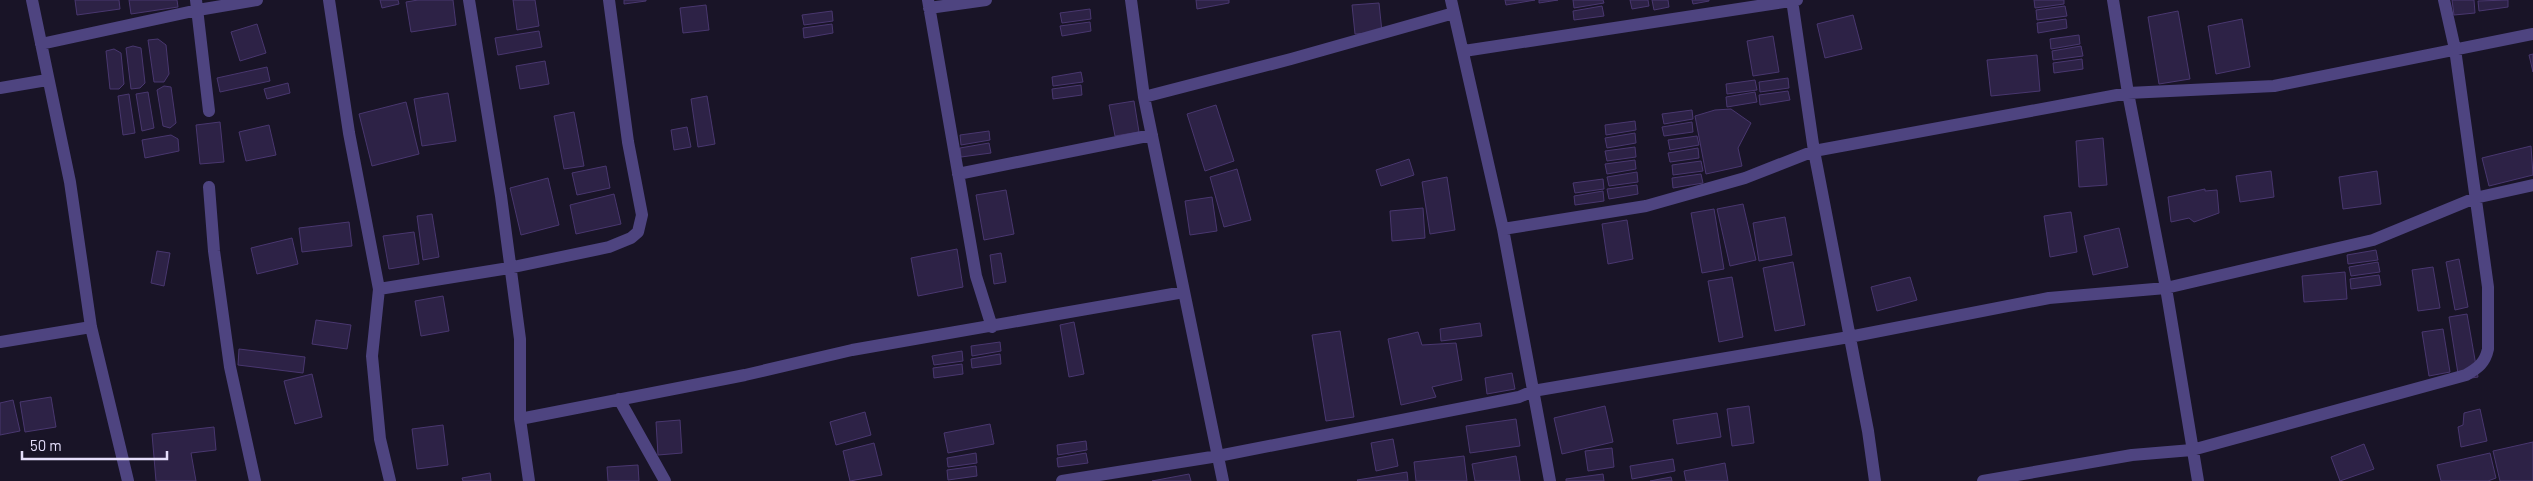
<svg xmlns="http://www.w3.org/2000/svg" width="2533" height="481" viewBox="0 0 2533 481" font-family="Barlow,sans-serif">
  <rect width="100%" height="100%" fill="#191427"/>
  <path fill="#2d2246" stroke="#49376f" d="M75,0H119L120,9L77,15Z
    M129,0H177L178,7L131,14Z
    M380,0H398L399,4L382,8Z
    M418,0H453L456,25L411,32L406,2Z
    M513,0H535L539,26L517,30Z
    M624,0H646V1L624,4Z
    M1196,0H1229V3L1197,9Z
    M1505,0H1535L1506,5Z
    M1539,0H1558L1539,3Z
    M1573,0H1603L1604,3L1574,8Z
    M1630,0H1648L1649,6L1632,9Z
    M1652,0H1668L1669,7L1654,10Z
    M1692,0H1709V1L1693,4Z
    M2034,0H2064V4L2035,8Z
    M2452,0H2474L2475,13L2454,15Z
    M2508,0V7L2479,11L2478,1Z
    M1379,3L1382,32L1355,34L1352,5Z
    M706,5L709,30L683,33L680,8Z
    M1602,6L1604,16L1574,20L1573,11Z
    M2065,6L2067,16L2037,20L2036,10Z
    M1090,9L1091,19L1062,23L1060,13Z
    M832,11L833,21L804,25L802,15Z
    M2178,11L2190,79L2159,84L2148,17Z
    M1853,15L1862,49L1825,58L1817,24Z
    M2066,19L2067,28L2038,33L2037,23Z
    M2242,19L2250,67L2216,74L2208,26Z
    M1090,22L1091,31L1062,36L1060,26Z
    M257,24L266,53L240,61L231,32Z
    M832,24L833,33L804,38L803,28Z
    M539,31L542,47L498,55L495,38Z
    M2079,35L2080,44L2051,49L2050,39Z
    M1773,36L1779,72L1753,76L1747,41Z
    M158,39L166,45L169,74L164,82H154L148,40Z
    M133,46L141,48L145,83L140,88L131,89L126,48Z
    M2081,46L2083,56L2053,60L2052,51Z
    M114,49L121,53L124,84L119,89H110L106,51Z
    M2533,54V72L2529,55Z
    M2037,55L2040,91L1991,96L1987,60Z
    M2082,59L2083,69L2054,73L2053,63Z
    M545,61L549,84L520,89L516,66Z
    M267,67L270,81L220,92L217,78Z
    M1081,72L1083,82L1053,86L1052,77Z
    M1788,78L1789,88L1760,92L1759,82Z
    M1755,80L1757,90L1727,94L1726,84Z
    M288,83L290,93L267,99L264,89Z
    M1081,85L1082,95L1053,99L1052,89Z
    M164,86L171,87L176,123L170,128L163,126L157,90Z
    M1788,91L1790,100L1760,105L1759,95Z
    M148,92L154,128L142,131L136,94Z
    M1755,92L1757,102L1727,107L1726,97Z
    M448,93L456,141L422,146L414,99Z
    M129,94L135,133L123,135L118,96Z
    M707,96L715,144L698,147L691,99Z
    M1134,101L1139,132L1115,136L1109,105Z
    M406,102L419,154L372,166L359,114Z
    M1216,105L1234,161L1205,171L1187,114Z
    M1731,109L1751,123L1738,148L1742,166L1706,174L1695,116L1715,110Z
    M1692,110L1693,119L1664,124L1662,114Z
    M574,112L584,166L564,169L554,116Z
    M1635,121L1636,130L1606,135L1605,125Z
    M220,122L224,162L200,164L196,125Z
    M1692,122L1693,132L1664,136L1662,127Z
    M269,125L276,155L246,161L239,132Z
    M687,127L691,147L674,150L671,130Z
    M989,131L990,140L961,145L960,135Z
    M1635,133L1636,143L1607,148L1605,138Z
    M171,135L178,139L179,151L145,158L142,140Z
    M1697,136L1699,145L1670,150L1668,140Z
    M2103,138L2107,185L2079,187L2076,141Z
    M989,143L991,153L961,157L960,148Z
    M2531,146L2533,175L2489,186L2482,158Z
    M1635,147L1636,157L1607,161L1605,151Z
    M1698,148L1699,158L1670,162L1668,153Z
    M1409,159L1414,175L1381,186L1376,170Z
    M1635,160L1636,169L1607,174L1605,164Z
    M1701,161L1703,171L1673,175L1672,165Z
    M606,166L610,188L577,195L572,173Z
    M1237,169L1251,220L1224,227L1210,177Z
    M2271,171L2274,197L2240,202L2236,176Z
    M2377,171L2381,204L2343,209L2339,177Z
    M1637,172L1638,182L1609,186L1607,177Z
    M1701,174L1703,183L1673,188L1672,178Z
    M1447,177L1455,230L1430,234L1422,182Z
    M548,178L559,225L521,235L510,188Z
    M1603,179L1604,189L1575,193L1573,183Z
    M1637,185L1638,194L1609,199L1607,189Z
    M2205,189V191L2217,190L2219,213L2194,222L2189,218L2171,222L2168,197Z
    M1006,190L1014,234L984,240L976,195Z
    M1603,191L1604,201L1575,205L1574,196Z
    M614,194L621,224L576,234L570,205Z
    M1212,197L1217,231L1190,235L1185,201Z
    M1743,204L1756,260L1730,266L1717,209Z
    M1423,208L1425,238L1392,241L1390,211Z
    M1714,209L1724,269L1702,273L1691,213Z
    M2071,212L2077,252L2050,257L2044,216Z
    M432,214L439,257L423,260L417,216Z
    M1785,217L1792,255L1759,261L1753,223Z
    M1627,220L1633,259L1608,264L1602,224Z
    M349,222L352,246L302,252L299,228Z
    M2119,228L2128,267L2093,275L2084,236Z
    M414,232L419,264L389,269L383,236Z
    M292,238L298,264L257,274L251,248Z
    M957,249L963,287L918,296L911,258Z
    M2376,250L2378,260L2348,264L2347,255Z
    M157,251L170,253L164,286L151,283Z
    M1001,253L1006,282L994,284L990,255Z
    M2459,259L2468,307L2455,310L2446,262Z
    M1793,262L1805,325L1775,331L1763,268Z
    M2378,262L2380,272L2351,276L2349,267Z
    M2433,267L2440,308L2418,311L2412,270Z
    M2345,272L2347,299L2304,302L2302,276Z
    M2379,275L2381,285L2351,289L2350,279Z
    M1732,277L1743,337L1719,342L1708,281Z
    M1910,277L1917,300L1877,311L1871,287Z
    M443,296L449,331L421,336L415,301Z
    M2467,314L2478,377L2459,380L2449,317Z
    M316,320L351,325L347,349L312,344Z
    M1074,322L1084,374L1069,377L1060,325Z
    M1480,323L1482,336L1441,341L1440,329Z
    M2443,329L2450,372L2429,376L2422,332Z
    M1340,331L1354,417L1326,421L1312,335Z
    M1418,332L1422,345L1456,343L1462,380L1432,387L1436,397L1401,405L1388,339Z
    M1000,342L1001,351L972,356L971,346Z
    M239,349L305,357L303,373L238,365Z
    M962,351L963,361L934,365L932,356Z
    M1000,354L1001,364L972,368L971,359Z
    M962,364L963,374L934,378L933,368Z
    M1512,373L1515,389L1487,394L1485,378Z
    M312,374L322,417L295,424L284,381Z
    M51,397L56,427L25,432L20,402Z
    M13,400L20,431L0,435V403Z
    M1605,406L1613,442L1562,454L1554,418Z
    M1749,406L1754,443L1732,446L1727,409Z
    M2480,409L2487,441L2461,447L2458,427L2463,425L2464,413Z
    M865,412L871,435L836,445L830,422Z
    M1717,413L1721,437L1677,444L1673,420Z
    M1516,419L1520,446L1470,453L1466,426Z
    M680,420L682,453L658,455L656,422Z
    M990,424L994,444L948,453L944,433Z
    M443,425L448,465L417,469L412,429Z
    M214,427L216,450L191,453L196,481H156L152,434Z
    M1393,439L1398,466L1376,471L1371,443Z
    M1086,441L1087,450L1058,455L1057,445Z
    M2533,442V481H2500L2493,451Z
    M874,443L882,475L850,481L843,451Z
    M2364,444L2374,469L2340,481L2331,457Z
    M1612,448L1614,467L1588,471L1585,451Z
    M976,453L977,463L948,467L947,458Z
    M1086,453L1088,463L1058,467L1057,458Z
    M2490,453L2496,478L2488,481H2441L2437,465Z
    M1464,456L1467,481H1416L1414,462Z
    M1516,456L1520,481H1475L1472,464Z
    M1673,459L1675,471L1632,479L1630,466Z
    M1725,463L1728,481H1686L1684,471Z
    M638,465L639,481H608L607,467Z
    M976,466L977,476L948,480L947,470Z
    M1407,472L1408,481H1358L1357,480Z
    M490,473L491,481H463L462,478Z
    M1189,474L1191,481H1152Z
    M1603,474L1604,481H1566V479Z
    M1671,477L1672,481H1650Z"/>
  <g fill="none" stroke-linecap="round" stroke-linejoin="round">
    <path stroke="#4e4480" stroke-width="12" d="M32,0L70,182L91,327L128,481
      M196,0L209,111
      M329,0L349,133L379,289L372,356L380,439L390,481
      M469,0L501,196L520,339V419L529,481
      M928,0L976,276L992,327
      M1131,0L1144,97L1223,481
      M1451,0L1503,229L1550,481
      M1792,0L1814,151L1868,431L1875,481
      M2113,0L2128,93L2166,288L2198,481
      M929,8L986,0
      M41,44L198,10L257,0
      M1464,51L1797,0
      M0,88L47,80
      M1144,97L1291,59L1454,13
      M958,174L1152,135
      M209,187L214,251L230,367L255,481
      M1503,229L1646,206L1745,178L1814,151L2128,93L2274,86L2533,34
      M379,289L509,268L609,247L631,238L638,232L642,215L628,142L609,0
      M0,342L91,327
      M619,399L665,481
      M520,419L745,375L852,350L1184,292
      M1062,481L1218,456L1519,397L1533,391L1849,337L2049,298L2166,288L2373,240L2475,198L2533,185
      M1983,481L2132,455L2192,450L2466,375C2478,368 2485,363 2488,349V287L2455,49L2444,0"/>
  </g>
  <path d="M22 451v8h145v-8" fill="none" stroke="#e5defb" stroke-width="2.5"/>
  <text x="30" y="451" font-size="15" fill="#e5defb" stroke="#191427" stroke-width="4" paint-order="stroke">50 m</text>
</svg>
